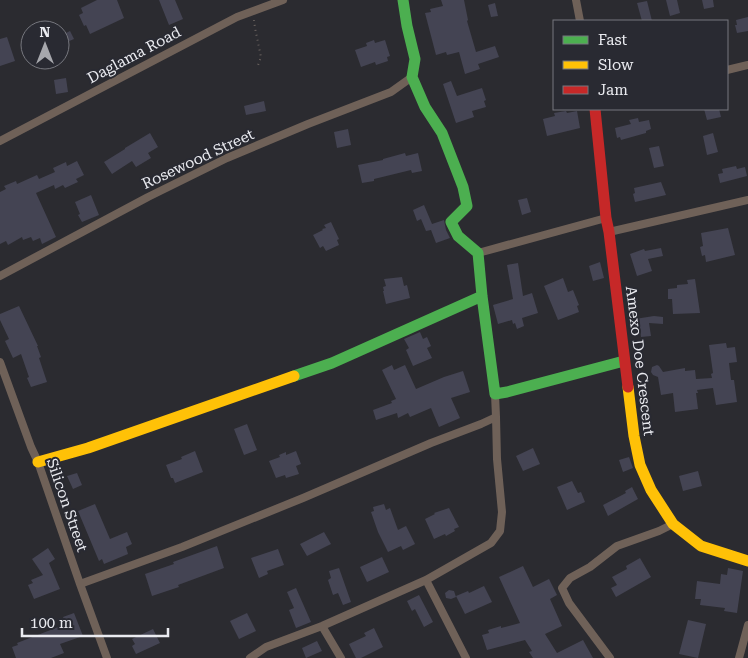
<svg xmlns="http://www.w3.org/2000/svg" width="748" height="658" viewBox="0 0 748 658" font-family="'Roboto Serif',serif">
  <rect width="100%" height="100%" fill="#2b2b30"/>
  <path fill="#444453" d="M97,0H117L124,18L90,34L86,25L84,26L79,15L83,13L81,8Z
    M159,0H175L183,19L169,25Z
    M441,0H464L468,20L467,21L476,52L495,46L499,57L478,64L480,69L465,74L459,52L447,55L446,52L436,55L425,13L431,12L430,9L443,6Z
    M666,0H677L680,13L670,16Z
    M702,0H713L714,7L704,9Z
    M647,1L652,21H642L637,3Z
    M495,3L498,16L491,17L488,5Z
    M748,17V31L737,33L735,25H737L736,20Z
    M70,31L74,39L60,45V36Z
    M7,37L15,61L0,66V39Z
    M374,40L375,43L385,40L390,56L387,57L388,61L376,65L375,62L361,67L355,50L367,46L366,43Z
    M66,78L68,92L56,94L54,80Z
    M451,81L457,96L482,88L486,100L484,101L486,107L472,111L474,117L456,123L443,84Z
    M264,101L266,111L246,115L244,106Z
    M704,109H719L721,117L707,120Z
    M566,111L567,113L577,111L580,128L547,136L543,119L555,116L554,113Z
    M638,118L639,122L649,120L651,129L646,131V133L621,140L620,137L617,138L615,128L631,124L629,120Z
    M348,129L351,145L337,148L334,132Z
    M150,133L158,147L148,153L151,158L136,167L132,161L112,174L104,162L125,149V148Z
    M713,133L718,152L707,155L703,136Z
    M659,146L664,166L654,168L649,148Z
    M405,153L406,156L418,153L422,171L412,173L411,170L374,179V181L362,183L358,165L383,160V159Z
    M77,161L84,175L76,179L78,182L65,188L63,185L55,189L54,185L36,193L56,237L42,244L40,238L33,241L31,237L23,240L22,237L8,245L6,241L0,244V192L6,189L4,186L16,181L17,184L37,175L39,179L55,172L53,168L66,162L67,166Z
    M736,166L737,169L745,167L747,176L720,183L718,174L723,173L722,169Z
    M661,182L666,195L635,202L633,194L635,193L634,188Z
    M91,195L99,215L82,222L78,215L80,214L75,202Z
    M527,198L531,212L522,215L518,200Z
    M424,205L432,224L444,220L446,230L450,238L436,243L431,230L426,231L421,219L417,221L413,210Z
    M331,222L339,239L337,240L339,245L326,251L323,246L320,248L313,235L323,230L322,229L326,228L324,225Z
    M728,228L735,255L706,262L705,255L702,256L700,247L703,246L701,233Z
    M661,248L663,256L648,259L652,271L637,276L630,254L644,249L645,251Z
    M600,262L604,278L593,281L589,266Z
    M518,263L523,296L532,293L538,313L522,318L524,326L517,329L515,323L513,324L512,320L498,324L493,305L513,299L507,265Z
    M402,277L404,286L407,285L410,298L386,304L383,291H384L383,287L386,286L384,279Z
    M563,278L568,292L573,290L579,305L577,306L579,312L558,320L544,286Z
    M695,279L700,313L673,314L672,299H668V289L677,288V285L688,284L687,280Z
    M19,306L38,346H37L41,357L39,358L47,382L31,387L27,378L29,377L21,354L13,358L5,341L9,339L0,320V314Z
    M654,316L663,317V324L649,323L651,336L641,337L639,323H636L635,319Z
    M420,332L423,339L427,337L431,346L427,348L432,358L413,366L406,350L409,348L404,339Z
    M726,343L727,348L735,347L737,362L729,363L731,380H734L737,402L716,405L713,388L697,390L698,393H696L698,409L675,412L673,393L661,395L658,377L653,375L651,372L652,367L657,365L659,366L663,372L685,368V371L695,370L696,379L712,378L711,374L713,373L709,345Z
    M392,365L394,370L405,365L416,389L444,377L463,371L470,392L451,398L460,418L439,427L431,408L410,417L408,413L398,418L397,413L376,420L373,410L392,403L391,401L396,399L382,370Z
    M247,424L257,450L244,455L234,429Z
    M533,448L540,464L523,471L516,456Z
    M195,451L203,472L175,483L173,478H171L166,465L182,459L181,457Z
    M296,451L301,464L296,466L299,474L286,478L285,475L276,478L269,461L280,457L279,455L286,452V455Z
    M629,457L633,468L623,472L619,460Z
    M698,471L702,486L683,491L679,476Z
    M77,473L82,485L73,489L67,476Z
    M572,481L578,493L581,492L585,502L567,510L557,487Z
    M632,487L638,499L608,516L603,505L626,493L625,491Z
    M95,504L110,539L127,532L132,544L126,547L128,554L104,564L102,559L99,561L78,511Z
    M384,504L386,510L390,508L398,530L406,526L415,544L403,550L401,546L388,552L378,532L371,512L374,511L373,507Z
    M449,508L459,527L454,529L455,531L446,536L445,534L434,539L425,519L435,514L434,513Z
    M324,532L331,544L307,556L300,544Z
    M217,546L224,568L178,585L179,587L152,596L145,574L174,564L173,562Z
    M48,548L55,559L49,563L60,589L34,599L28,585L33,583L31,580L43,575L32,559Z
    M278,549L284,565L267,571L268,574L259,578L251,558Z
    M382,557L389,572L367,582L360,567Z
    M640,558L651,577L616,597L611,588L617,585L612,577L627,569L626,566Z
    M523,566L533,587L549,579L557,595L550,599L562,626L545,634L557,653L583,640L593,658H533L529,652L532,651L525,640L487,650L482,635L489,633L488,630L501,626V628L520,623L499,577Z
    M339,568L351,602L343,605L338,593L333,595L328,580L331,578L329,571Z
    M728,568L743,571L737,613L724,611L725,608L700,605L701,599H695L697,581L720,584L721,574L727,575Z
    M484,586L492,602L465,614L456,596L468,591L469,593Z
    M296,588L311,622L296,628L289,610L294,608L287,592Z
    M449,590L454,591L456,597L451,599L446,598L445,593Z
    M419,595L433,622L424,627L415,609L412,611L407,601Z
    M74,613L83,636L60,644L64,653L51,658H16L12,647L18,645L17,643L66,624L63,617Z
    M247,613L256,631L239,639L230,621Z
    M688,620L706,624L698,658L679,654Z
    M374,628L383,647L361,658H356L349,644L366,636L364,633Z
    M153,629L160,643L136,654L132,646L135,644L132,639Z
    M317,641L322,651L306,658L302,648Z"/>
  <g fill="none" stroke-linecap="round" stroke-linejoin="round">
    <path stroke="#68615e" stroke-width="2" stroke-dasharray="1 4" stroke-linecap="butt" d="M254,20L255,28L261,57L257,68"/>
    <path stroke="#6f6158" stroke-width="8" d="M576,0L580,21
      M727,70L748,65
      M0,141L237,17L283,0
      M609,232L748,200
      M478,253L606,218
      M0,276L148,197L227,158L308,124L391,92L412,77
      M0,362L31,447L38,462L80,584L107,658
      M426,580L466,658
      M80,584L182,547L303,498L431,443L481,424L496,417L495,394
      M322,626L341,658
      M250,658L266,647L322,626L426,580L491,543L500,531L502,512L497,459L496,417
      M610,658L569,603L562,588L570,578L590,567L617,546L659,531L673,524
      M739,658L748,625"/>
    <path stroke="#4caf50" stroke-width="11" d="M403,0L407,26L415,59L412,77L425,107L442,133L463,187L467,206L451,222L458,236L478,253L482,296L495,394L507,392L624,361
      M294,376L332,363L482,296"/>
    <path stroke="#ffc107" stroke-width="11" d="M628,387L634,436L640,465L651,490L673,524L701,546L748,561
      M38,462L88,448L294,376"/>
    <path stroke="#c62828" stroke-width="11" d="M595,109L606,218L609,232L628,387"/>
  </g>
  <g text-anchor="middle" stroke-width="4" stroke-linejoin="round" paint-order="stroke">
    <g font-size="15" fill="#eaebf0" stroke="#292a32">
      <text transform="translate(134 55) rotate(-28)" y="5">Daglama Road</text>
      <text transform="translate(198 159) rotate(-25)" y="5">Rosewood Street</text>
      <text transform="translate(640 361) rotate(83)" y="5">Amexo Doe Crescent</text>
      <text transform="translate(67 505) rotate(71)" y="5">Silicon Street</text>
    </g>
  </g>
  <rect x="553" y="20" width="175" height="90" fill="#292a32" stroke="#76777e"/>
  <rect x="563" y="36" width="25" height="8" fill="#4caf50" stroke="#76777e"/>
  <text x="598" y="45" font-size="15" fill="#eaebf0">Fast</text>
  <rect x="563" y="61" width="25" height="8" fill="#ffc107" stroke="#76777e"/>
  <text x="598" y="70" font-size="15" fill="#eaebf0">Slow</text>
  <rect x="563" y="86" width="25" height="8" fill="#c62828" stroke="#76777e"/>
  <text x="598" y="95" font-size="15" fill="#eaebf0">Jam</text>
  <g transform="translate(45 45)"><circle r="24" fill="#292a32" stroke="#76777e"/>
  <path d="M0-4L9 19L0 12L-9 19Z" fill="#a7a8ad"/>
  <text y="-8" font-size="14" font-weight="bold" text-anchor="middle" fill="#eaebf0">N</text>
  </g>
  <path d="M22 628v8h146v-8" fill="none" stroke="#eaebf0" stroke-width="2.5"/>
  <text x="30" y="628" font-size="15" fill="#eaebf0" stroke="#292a32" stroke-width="4" paint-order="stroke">100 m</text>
</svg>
